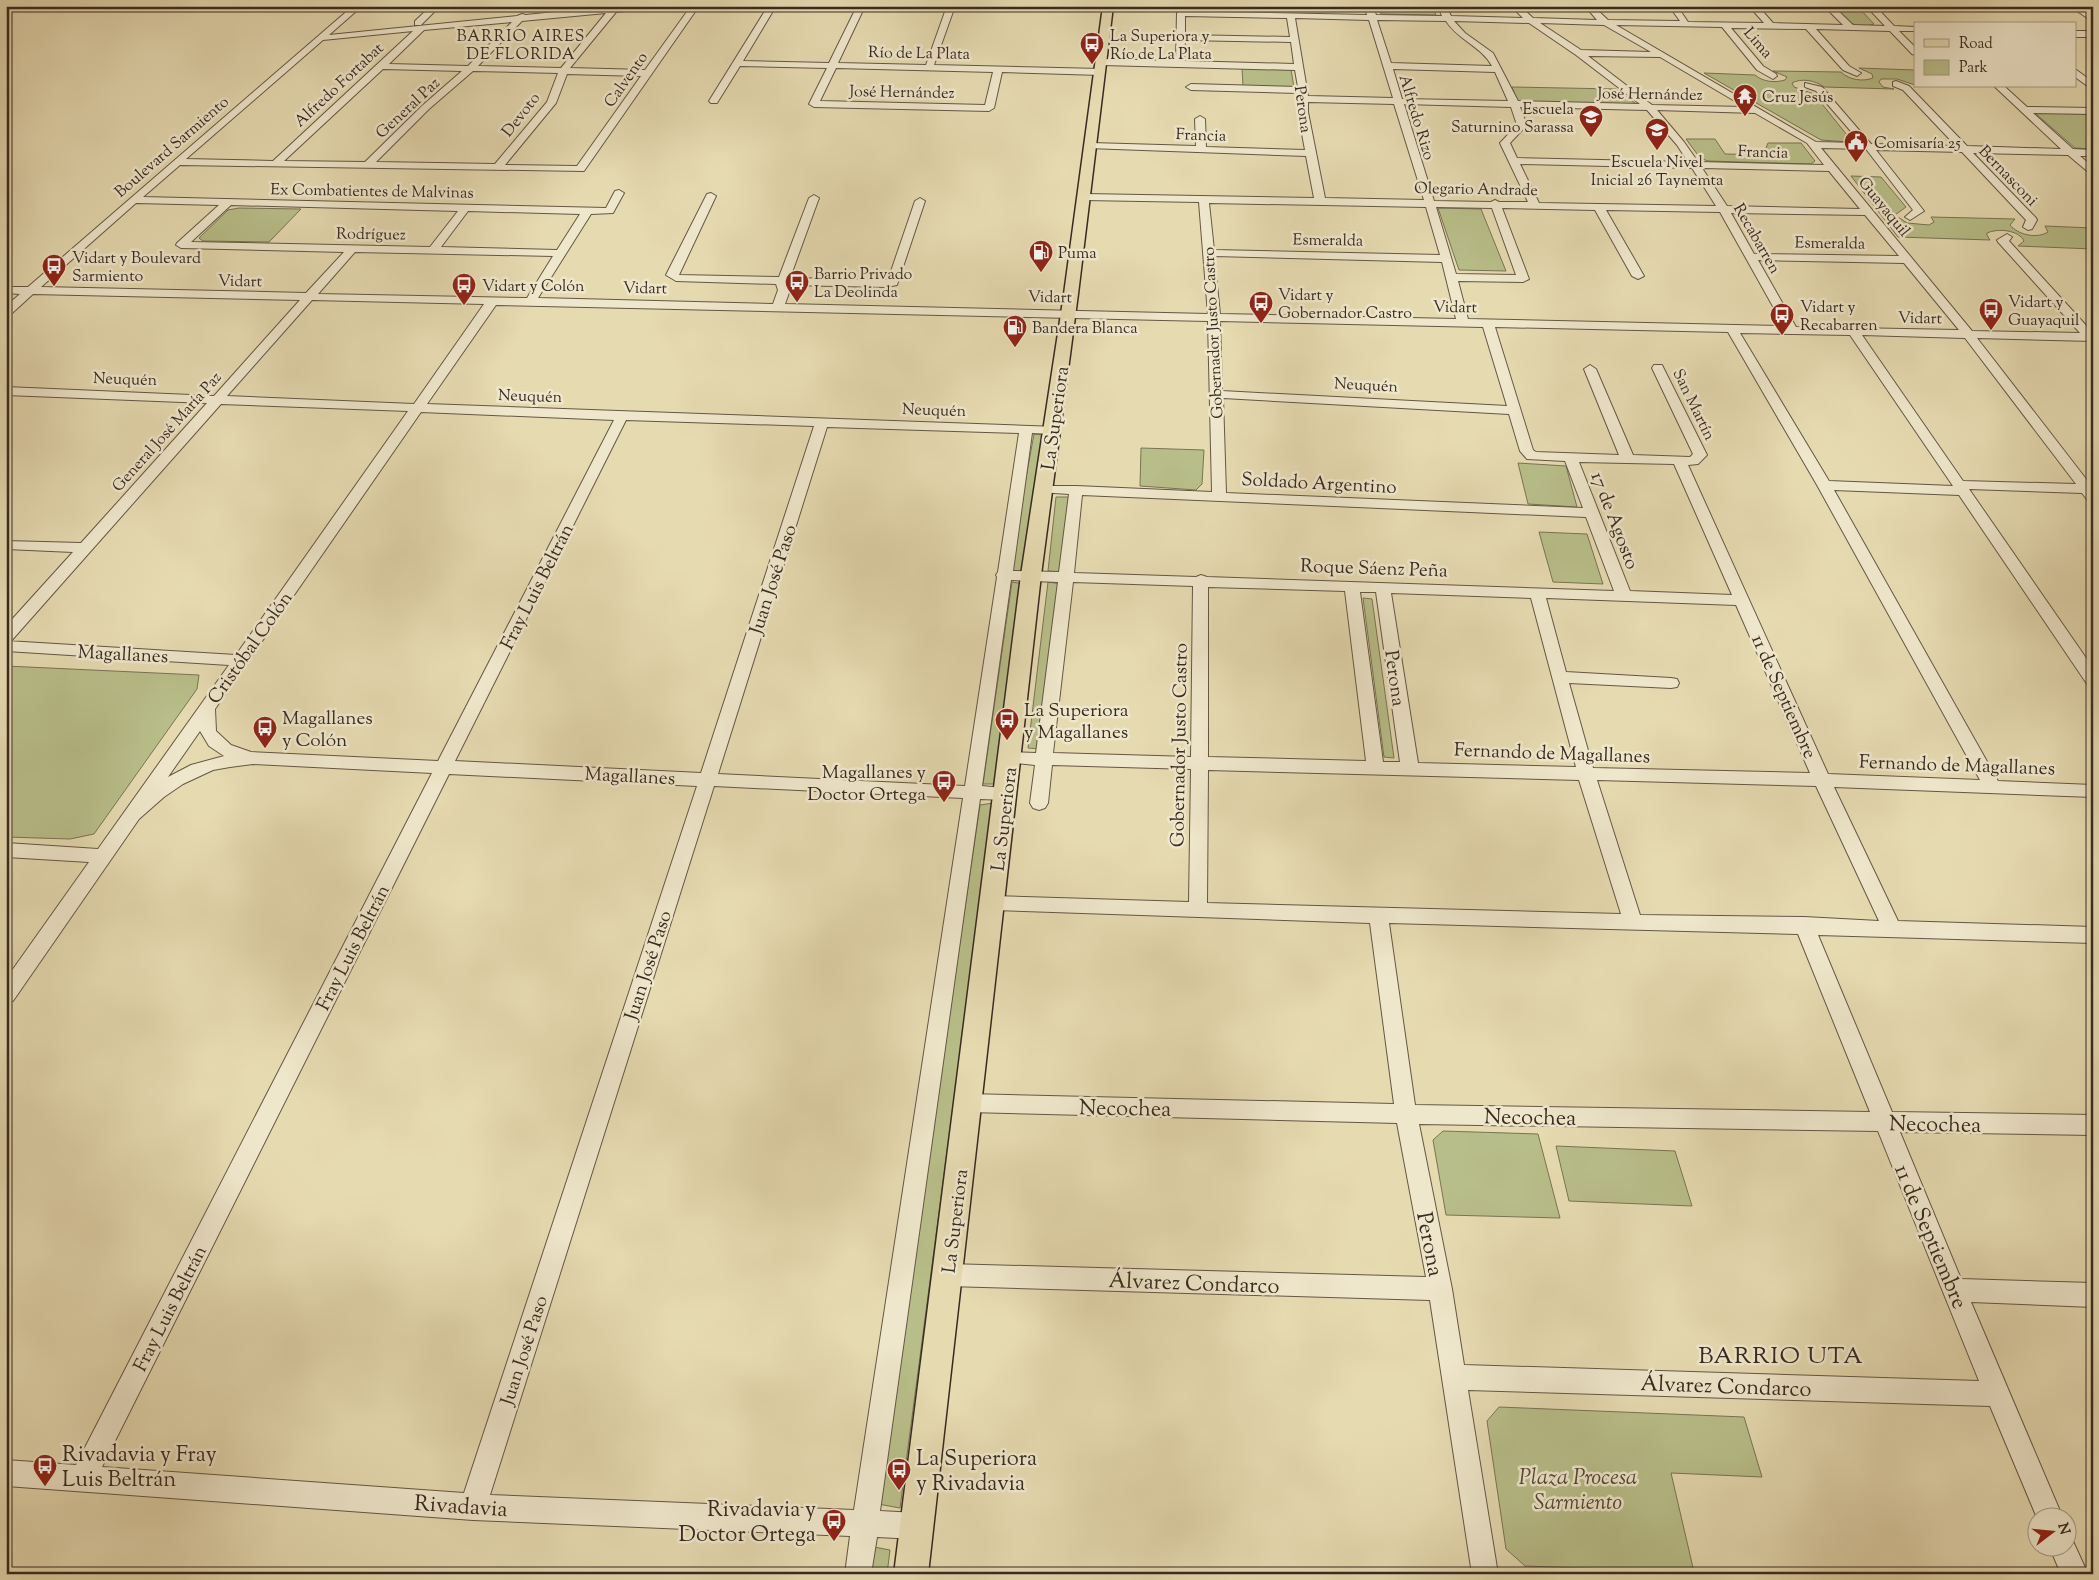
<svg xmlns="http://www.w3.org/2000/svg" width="2099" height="1580" viewBox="0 0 2099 1580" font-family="'Sorts Mill Goudy',serif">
  <rect width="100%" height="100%" fill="#e6dab1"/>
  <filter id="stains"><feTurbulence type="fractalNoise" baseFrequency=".004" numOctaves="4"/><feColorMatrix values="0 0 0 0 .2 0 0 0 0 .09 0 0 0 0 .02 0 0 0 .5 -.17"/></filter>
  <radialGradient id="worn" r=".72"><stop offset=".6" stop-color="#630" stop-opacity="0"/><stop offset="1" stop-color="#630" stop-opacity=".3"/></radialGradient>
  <path fill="#b8be89" stroke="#787455" d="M1378,6H1432L1436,15L1381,14Z
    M1832,6H1857L1874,24C1855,31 1844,19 1832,6Z
    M1242,68L1291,69L1294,88L1243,86Z
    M1859,68L1915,70V85L1897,79H1881L1879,82L1883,87L1894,89L1824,87C1815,80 1801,78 1792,83L1794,87L1814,94L1851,140L1848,142L1821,140L1704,73L1755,75C1763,82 1775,83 1785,80L1787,77L1773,71L1841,72C1849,80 1863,82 1873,78L1872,74Z
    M1512,87L1616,89L1639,106L1518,102Z
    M2035,113L2093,114V149L2075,148Z
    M1686,139H1715L1725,154L1771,155L1766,148L1768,143H1801L1815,161L1811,164L1708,161L1700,158Z
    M1851,176L1881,177L1906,207L1895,215L1907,223L1929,225L1934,222L1931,217L2015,219L2010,225C2018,235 2037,239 2048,232L2045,226L2093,228V249L2018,246L2024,241C2019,230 1998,228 1987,233V235L1990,240L1898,237Z
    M239,208L301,209L269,242L203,241L199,238L228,210Z
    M1438,208L1481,209L1506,271L1459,270Z
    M1034,434L1043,435L1022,571H1009Z
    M1141,448L1204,450L1202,484L1196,490L1140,486Z
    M1518,463L1566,466L1577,507L1528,504Z
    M1056,497H1069L1061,572L1048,571Z
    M1539,532L1587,534L1603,584L1553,582Z
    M1012,582L1024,584L996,784H983Z
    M1048,582L1061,584L1040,749L1028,748Z
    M1363,598L1372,599L1394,758L1384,757Z
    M6,666L199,675L197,689L94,834L70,839L6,837Z
    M993,803L900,1508L878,1504L980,805Z
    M1443,1131L1538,1134L1560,1218L1446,1215L1433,1140Z
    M1556,1146L1675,1151L1692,1206L1569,1201Z
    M1499,1407L1744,1417L1762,1477L1671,1473L1694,1572L1525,1566L1506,1549L1487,1421Z
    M874,1547L890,1550L887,1574H870Z"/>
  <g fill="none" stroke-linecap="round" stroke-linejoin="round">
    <defs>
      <path id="minor" d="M353,6H362L329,35L517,16L522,14L526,15L612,6H652L648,8L616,12L570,68L645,70L691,6H699L584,171L180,165L143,197L606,208L615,191L619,190L624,193L613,213L591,214L538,298L773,304L778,290L776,284L676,281L666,275L707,194L711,193L716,196L679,275L779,277L809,198L814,195L819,198L790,278L888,280L915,201L920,198L925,201L897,285L887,287L787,285L790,290L785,304L1208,314L1199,202L1084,200L1079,197L1084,194L1314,198L1306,156L1088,148V144L1091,143L1196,146L1195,119L1200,116L1205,119L1206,147L1305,150L1298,112V93L1191,90L1186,87L1191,84L1298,87L1295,70L1102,65L1098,62L1102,59L1176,61L1177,13L1181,11L1367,15L1365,7L1373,6L1376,15L1442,16L1438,6H1446L1451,16L1523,18L1511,6H1520L1533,18L1597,20L1585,6H1593L1608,20L1680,21L1669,6H1677L1688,22L1764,23L1749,6H1758L1773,23L1843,25L1824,6H1833L1853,25L1885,26L1866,6H1875L1894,26L1915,27V31H1899L1915,47V55L1912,54L1890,31L1816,29L1849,66L1861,73L1857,76L1843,70L1806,29L1731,28L1763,66L1776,74L1777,76L1773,79L1757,70L1722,27L1616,25L1816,142L1861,143L1816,91L1805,87V83L1822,87L1871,144L1956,146L1903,90L1893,86V82L1896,81L1909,86L1967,146L2061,149L1994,86H2004L2027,107L2093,108V114L2033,113L2073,149L2093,150V156H2080L2093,167V176L2068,155L1973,153L2036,218L2037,220L2032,229L2028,230L2023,227L2026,220L1962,152L1876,150L1924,211L1910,220L1905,217L1913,210L1866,149L1821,148L1972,331L2080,333L1998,242L1997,240L2007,234L2012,237L2009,241L2093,333V341L1977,338L2093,488V502L2088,501L2082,493L1969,489L2093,668V685L2087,684L1959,495L1834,490L1998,781L2093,785V797L1834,787L1898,921L2093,927V943L1818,935L1892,1112L2093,1115V1135L1900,1132L1961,1279L2093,1283V1307L1971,1302L2063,1518H2037L1990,1406L1468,1390L1498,1574H1472L1430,1300L948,1286L940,1283L936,1275L940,1267L948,1264L1426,1277L1397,1123L968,1112L960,1110L957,1103L960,1096L968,1094L1394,1104L1370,923L993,910L986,908L984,903L986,898L993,896L1189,902L1191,769L1052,765L1048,803L1045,808L1039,810L1033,808L1030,803L1035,765L1005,762L1002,758L1005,754L1011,752L1036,753L1058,582L1011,580L982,786L1012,789L1015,794L1012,799L1006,800L980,799L880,1511L916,1513L925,1517L929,1526L925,1535L916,1539L877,1537L871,1574H845L850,1536L473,1520L6,1486V1460L76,1465L432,773L253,764L230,767L213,770L183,784L164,797L139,819L13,1001L6,1003V979L89,862L6,857V843L98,849L229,665L6,651V626L73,552L6,549V541L81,543L207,403L6,395V387L214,396L300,300L33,294L10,315H6V306L20,294L6,293V287H28ZM606,13L561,68L478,66L522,21ZM1185,16L1287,18L1290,37L1185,35ZM1295,18L1369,20L1393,98L1308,96ZM1377,20L1446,21C1458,40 1481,46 1492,66L1391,63ZM1454,21L1529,23L1576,55L1640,104L1518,101L1493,53L1465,33ZM512,22L468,66L389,64L424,30ZM1540,23L1604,25L1651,52L1581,50ZM413,31L273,161L186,159L323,40ZM1185,40L1291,42L1294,64L1184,61ZM1588,56L1660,57L1745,107L1652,105ZM383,69L462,71L423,105L365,162L284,161ZM1393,69L1495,72L1508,101L1402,99ZM473,71L558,73L547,102L495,164L376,162L429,109ZM567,74L641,76L577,166L505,165L556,103ZM1308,102L1394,104L1424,200L1325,198L1308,112ZM1404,104L1511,107L1517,125L1500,143L1528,202H1499L1495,200L1491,202L1434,201ZM1520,107L1647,110L1677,145L1688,162L1517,158L1510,143L1527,125ZM1657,110L1755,113L1807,143L1824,165L1698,162L1684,142ZM1520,164L1692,168L1716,206L1539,203ZM1702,168L1829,171L1860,209L1727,206ZM136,203L219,205L177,243L176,245L181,248L344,252L306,293L41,287ZM1209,203L1426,207L1440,255L1214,250ZM231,205L458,211L430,247L191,242ZM1436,207L1492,208L1516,275L1456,274ZM1502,208L1595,210L1632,276L1638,279L1644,276L1606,210L1720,212L1784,326L1468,319L1458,281L1523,282L1529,279ZM468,211L580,214L557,250L441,247ZM1731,213L1865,215L1899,256L1754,254ZM355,252L553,256L527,298L318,294ZM1214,256L1442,262L1456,319L1220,314ZM1758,260L1904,263L1959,330L1796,327ZM312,300L484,304L414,404L227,396ZM496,305L1208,321L1212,492L1076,486H1039L1037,489L1039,492L1069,494L1059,572L1013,571L1032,433L1052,434L1059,430L1057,427L427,404ZM1220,321L1483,327L1507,406L1222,391ZM1495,327L1728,332L1817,485L1980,780L1828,774L1688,465L1698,464L1707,455L1662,365H1654L1652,368L1693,454L1690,457L1633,455L1596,369L1590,365L1584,369L1619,455L1536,452L1533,450ZM1740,333L1850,335L1953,486L1829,481ZM1862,335L1965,338L2076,484L1963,481ZM1223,398L1509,414L1520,451L1527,459L1565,461L1583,508L1226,493ZM221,404L408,411L236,655L7,641L12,640ZM421,412L614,420L438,761L251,752L231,745L216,731L215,709ZM626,420L814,426L701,773L455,761ZM827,427L1019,433L998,572L996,575L997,577L965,786L718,774ZM1579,462L1674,464L1732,595L1630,591ZM1082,495L1586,517L1614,591L1207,577L1201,575L1196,577L1074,573ZM1073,582L1193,586L1191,757L1053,753ZM1208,587L1345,591L1366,761L1208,757ZM1360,592H1376L1400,762H1383ZM1391,593L1531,598L1576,767L1418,763ZM1546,598L1736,605L1810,773L1593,768L1569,683L1671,688L1677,687L1679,683L1677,679L1671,678L1566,672ZM200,731L209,746L224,756L191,765L168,777ZM1208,770L1579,780L1621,914L1207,903ZM449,774L697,786L464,1493L102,1467ZM1597,780L1816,786L1879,921L1804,917L1640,915ZM714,786L963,798L854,1510L490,1495ZM1389,923L1798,934L1870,1112L1415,1105ZM1419,1124L1878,1131L1979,1381L1464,1365L1452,1289Z
        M431,6H440L421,25H415V21Z
        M768,6H776L743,61L829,63L857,6H865L838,63L926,65L947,6H955L934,65L1101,69L1105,72L1101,75L1002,72L994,108L989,111L814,107L809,104L827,68L740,66L717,103H711L709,101ZM836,68L993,72L985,105L820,101Z
        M1004,6H1097L1107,7L1111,9L1107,11L1008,8Z
        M2070,6H2080L2093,16V22Z
        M2075,31H2093V37H2075Z
        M2075,69L2093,82V90L2075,77Z
        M2066,1536L2072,1539L2088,1574H2061L2050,1548H2066Z"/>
      <path id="major" d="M1103,6H1113L1078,294L1041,575L928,1574H894L1021,575L1064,294Z"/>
    </defs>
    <use href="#minor" stroke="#645745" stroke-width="2"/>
    <use href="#major" stroke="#382b21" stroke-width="3"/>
    <use href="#minor" fill="#efe7cc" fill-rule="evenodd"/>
    <use href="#major" fill="#e6dab1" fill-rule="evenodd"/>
  </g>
  <defs>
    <symbol id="bus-pin" viewBox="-11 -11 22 30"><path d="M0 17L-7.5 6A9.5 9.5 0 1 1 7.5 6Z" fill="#8f2418" stroke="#efe7cc"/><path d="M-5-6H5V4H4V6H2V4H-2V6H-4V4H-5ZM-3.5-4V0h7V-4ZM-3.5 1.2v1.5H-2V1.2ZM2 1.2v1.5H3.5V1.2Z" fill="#fff"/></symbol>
    <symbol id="temple-pin" viewBox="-11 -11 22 30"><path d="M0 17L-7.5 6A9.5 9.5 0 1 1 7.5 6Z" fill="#8f2418" stroke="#efe7cc"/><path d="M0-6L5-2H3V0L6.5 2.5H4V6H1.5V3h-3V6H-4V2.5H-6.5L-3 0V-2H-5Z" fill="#fff"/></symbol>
    <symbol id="school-pin" viewBox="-11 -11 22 30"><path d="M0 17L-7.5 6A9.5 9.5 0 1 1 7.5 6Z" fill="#8f2418" stroke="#efe7cc"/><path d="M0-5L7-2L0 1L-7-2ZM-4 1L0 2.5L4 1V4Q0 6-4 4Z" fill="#fff"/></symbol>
    <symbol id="civic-pin" viewBox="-11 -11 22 30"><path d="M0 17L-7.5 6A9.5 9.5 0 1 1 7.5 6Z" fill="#8f2418" stroke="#efe7cc"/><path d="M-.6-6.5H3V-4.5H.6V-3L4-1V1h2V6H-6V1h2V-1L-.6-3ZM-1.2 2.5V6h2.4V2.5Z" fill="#fff"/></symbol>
    <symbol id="fuel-pin" viewBox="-11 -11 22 30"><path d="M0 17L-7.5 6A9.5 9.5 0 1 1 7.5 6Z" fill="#8f2418" stroke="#efe7cc"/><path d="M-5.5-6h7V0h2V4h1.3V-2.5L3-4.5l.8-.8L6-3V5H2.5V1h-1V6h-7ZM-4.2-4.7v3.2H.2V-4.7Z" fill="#fff"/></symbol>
  </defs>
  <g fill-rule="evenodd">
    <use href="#bus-pin" x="1078" y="30" width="28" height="38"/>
    <use href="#temple-pin" x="1731" y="82" width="28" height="38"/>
    <use href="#school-pin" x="1577" y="103" width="28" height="38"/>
    <use href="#school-pin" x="1643" y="116" width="28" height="38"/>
    <use href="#civic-pin" x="1842" y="128" width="28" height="38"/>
    <use href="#fuel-pin" x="1027" y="238" width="28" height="38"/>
    <use href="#bus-pin" x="40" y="252" width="28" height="38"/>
    <use href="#bus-pin" x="783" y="268" width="28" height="38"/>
    <use href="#bus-pin" x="450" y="271" width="28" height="38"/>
    <use href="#bus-pin" x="1247" y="289" width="28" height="38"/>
    <use href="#bus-pin" x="1977" y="296" width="28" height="38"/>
    <use href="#bus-pin" x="1768" y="301" width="28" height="38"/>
    <use href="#fuel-pin" x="1001" y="313" width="28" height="38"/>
    <use href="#bus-pin" x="993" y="706" width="28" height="38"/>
    <use href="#bus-pin" x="251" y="714" width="28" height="38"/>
    <use href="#bus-pin" x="930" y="768" width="28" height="38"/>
    <use href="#bus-pin" x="31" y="1452" width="28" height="38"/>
    <use href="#bus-pin" x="885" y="1456" width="28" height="38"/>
    <use href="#bus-pin" x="820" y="1507" width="28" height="38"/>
  </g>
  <g text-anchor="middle" stroke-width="5" stroke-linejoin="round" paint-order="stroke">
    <g font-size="16" letter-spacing="1" fill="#382b21" stroke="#efe7cc">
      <text x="521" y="41">BARRIO AIRES<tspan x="521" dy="18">DE FLORIDA</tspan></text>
    </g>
    <g font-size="16" fill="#382b21" stroke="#efe7cc" text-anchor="start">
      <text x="1110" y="41">La Superiora y<tspan x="1110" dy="18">Río de La Plata</tspan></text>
      <text x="1762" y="102">Cruz Jesús</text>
      <text x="1574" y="114" text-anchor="end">Escuela<tspan x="1574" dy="18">Saturnino Sarassa</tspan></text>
      <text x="1874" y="148">Comisaría 25</text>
      <text x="1657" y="167" text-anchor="middle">Escuela Nivel<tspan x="1657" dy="18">Inicial 26 Taynemta</tspan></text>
      <text x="1058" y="258">Puma</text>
      <text x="72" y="263">Vidart y Boulevard<tspan x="72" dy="18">Sarmiento</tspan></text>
      <text x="814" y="279">Barrio Privado<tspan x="814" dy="18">La Deolinda</tspan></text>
      <text x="482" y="291">Vidart y Colón</text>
      <text x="1278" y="300">Vidart y<tspan x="1278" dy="18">Gobernador Castro</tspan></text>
      <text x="2008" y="307">Vidart y<tspan x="2008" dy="18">Guayaquil</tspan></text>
      <text x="1800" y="312">Vidart y<tspan x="1800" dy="18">Recabarren</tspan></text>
      <text x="1032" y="333">Bandera Blanca</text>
    </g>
    <g font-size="16" fill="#382b21" stroke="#efe7cc">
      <text transform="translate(1759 42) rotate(49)" y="6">Lima</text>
      <text transform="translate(919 52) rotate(1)" y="6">Río de La Plata</text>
      <text transform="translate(625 79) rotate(-55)" y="6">Calvento</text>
      <text transform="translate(338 84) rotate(-43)" y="6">Alfredo Fortabat</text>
      <text transform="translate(902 91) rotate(1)" y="6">José Hernández</text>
      <text transform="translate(1650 93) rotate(1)" y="6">José Hernández</text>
      <text transform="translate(407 107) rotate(-43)" y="6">General Paz</text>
      <text transform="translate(1304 109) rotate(82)" y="6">Perona</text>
      <text transform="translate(520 114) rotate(-52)" y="6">Devoto</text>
      <text transform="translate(1418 117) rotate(73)" y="6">Alfredo Rizo</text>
      <text transform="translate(1201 134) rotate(2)" y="6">Francia</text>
      <text transform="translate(171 146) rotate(-41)" y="6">Boulevard Sarmiento</text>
      <text transform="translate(1763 151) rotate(2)" y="6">Francia</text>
      <text transform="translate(2009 175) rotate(46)" y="6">Bernasconi</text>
      <text transform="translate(1476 188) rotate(1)" y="6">Olegario Andrade</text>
      <text transform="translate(372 190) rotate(1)" y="6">Ex Combatientes de Malvinas</text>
      <text transform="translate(1885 206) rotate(51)" y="6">Guayaquil</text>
      <text transform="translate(371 233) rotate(1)" y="6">Rodríguez</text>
      <text transform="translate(1758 238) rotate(60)" y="6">Recabarren</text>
      <text transform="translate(1328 239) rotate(1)" y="6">Esmeralda</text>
      <text transform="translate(1830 242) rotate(1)" y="6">Esmeralda</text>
      <text transform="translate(240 280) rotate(1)" y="6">Vidart</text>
      <text transform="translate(645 287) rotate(1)" y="6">Vidart</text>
      <text transform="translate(1050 296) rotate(1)" y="6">Vidart</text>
      <text transform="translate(1455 306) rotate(1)" y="6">Vidart</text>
      <text transform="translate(1920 317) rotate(1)" y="6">Vidart</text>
      <text transform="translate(1212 333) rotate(-93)" y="6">Gobernador Justo Castro</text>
      <text transform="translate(125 378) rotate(2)" y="6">Neuquén</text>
      <text transform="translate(1366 384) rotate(3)" y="6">Neuquén</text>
      <text transform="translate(530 395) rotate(2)" y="6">Neuquén</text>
      <text transform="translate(1695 404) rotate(64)" y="6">San Martín</text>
      <text transform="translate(934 409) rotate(2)" y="6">Neuquén</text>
      <text transform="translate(166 431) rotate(-48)" y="6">General José María Paz</text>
    </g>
    <g font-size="19" fill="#382b21" stroke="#efe7cc">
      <text transform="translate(1054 418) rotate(-82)" y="7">La Superiora</text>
      <text transform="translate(1319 482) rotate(3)" y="7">Soldado Argentino</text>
      <text transform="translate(1616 520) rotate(69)" y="7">17 de Agosto</text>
      <text transform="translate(1374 567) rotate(2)" y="7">Roque Sáenz Peña</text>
      <text transform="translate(772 579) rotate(-72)" y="7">Juan José Paso</text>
      <text transform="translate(536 586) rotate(-63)" y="7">Fray Luis Beltrán</text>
      <text transform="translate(249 647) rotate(-55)" y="7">Cristóbal Colón</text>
      <text transform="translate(123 653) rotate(3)" y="7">Magallanes</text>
      <text transform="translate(1396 678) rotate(82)" y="7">Perona</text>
      <text transform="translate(1785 696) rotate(66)" y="7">11 de Septiembre</text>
      <text transform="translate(1178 745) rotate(-89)" y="7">Gobernador Justo Castro</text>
      <text transform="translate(1552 752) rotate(2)" y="7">Fernando de Magallanes</text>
      <text transform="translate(1957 764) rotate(2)" y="7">Fernando de Magallanes</text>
      <text transform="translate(630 775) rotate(3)" y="7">Magallanes</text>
      <text transform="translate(1003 819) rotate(-83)" y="7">La Superiora</text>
      <text transform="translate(352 947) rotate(-63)" y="7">Fray Luis Beltrán</text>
      <text transform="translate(647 965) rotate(-72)" y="7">Juan José Paso</text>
      <text transform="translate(954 1221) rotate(-83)" y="7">La Superiora</text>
      <text transform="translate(169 1308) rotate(-63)" y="7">Fray Luis Beltrán</text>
      <text transform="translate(523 1350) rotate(-72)" y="7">Juan José Paso</text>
    </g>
    <g font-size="19" fill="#382b21" stroke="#efe7cc" text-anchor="start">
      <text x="1024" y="716">La Superiora<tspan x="1024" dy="22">y Magallanes</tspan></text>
      <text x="282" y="724">Magallanes<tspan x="282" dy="22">y Colón</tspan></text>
      <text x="926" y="778" text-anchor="end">Magallanes y<tspan x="926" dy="22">Doctor Ortega</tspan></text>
    </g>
    <g font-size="22" fill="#382b21" stroke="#efe7cc">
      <text transform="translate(1125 1107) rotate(1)" y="8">Necochea</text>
      <text transform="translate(1530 1116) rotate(1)" y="8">Necochea</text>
      <text transform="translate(1935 1123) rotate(1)" y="8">Necochea</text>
      <text transform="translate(1932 1236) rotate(67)" y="8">11 de Septiembre</text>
      <text transform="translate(1431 1244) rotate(79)" y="8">Perona</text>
      <text transform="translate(1194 1282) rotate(2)" y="8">Álvarez Condarco</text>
      <text transform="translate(1726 1385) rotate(2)" y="8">Álvarez Condarco</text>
      <text transform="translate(461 1505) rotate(4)" y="8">Rivadavia</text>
    </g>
    <g font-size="22" fill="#382b21" stroke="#efe7cc" text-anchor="start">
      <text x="62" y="1461">Rivadavia y Fray<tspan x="62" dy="25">Luis Beltrán</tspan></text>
      <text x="916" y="1465">La Superiora<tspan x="916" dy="25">y Rivadavia</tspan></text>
      <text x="816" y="1516" text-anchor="end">Rivadavia y<tspan x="816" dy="25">Doctor Ortega</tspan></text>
    </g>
    <g font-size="22" font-style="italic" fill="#524836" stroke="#efe7cc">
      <text x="1578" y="1484">Plaza Procesa<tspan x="1578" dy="25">Sarmiento</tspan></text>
    </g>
    <g font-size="24" letter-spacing="1" fill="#382b21" stroke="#efe7cc">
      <text x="1781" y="1363">BARRIO UTA</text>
    </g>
  </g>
  <rect width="2099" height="1580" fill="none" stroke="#e6dab1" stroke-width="25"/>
  <rect x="8" y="8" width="2084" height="1565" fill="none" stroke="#382b21" stroke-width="2.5"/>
  <rect x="12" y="12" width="2074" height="1555" fill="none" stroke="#382b21"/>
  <rect x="1914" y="22" width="162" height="65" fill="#efe7cc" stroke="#a69c88"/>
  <rect x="1924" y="39" width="25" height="8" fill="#e6dab1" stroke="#a69c88"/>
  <text x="1959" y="48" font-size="15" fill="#382b21">Road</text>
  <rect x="1924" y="60" width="25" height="15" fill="#b8be89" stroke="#a69c88"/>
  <text x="1959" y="72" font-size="15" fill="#382b21">Park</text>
  <g transform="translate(2052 1532) rotate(74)"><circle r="24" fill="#efe7cc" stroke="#a69c88"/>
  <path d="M0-4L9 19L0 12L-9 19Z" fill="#8f2418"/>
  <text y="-8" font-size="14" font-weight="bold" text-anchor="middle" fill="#382b21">N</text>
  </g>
  <rect width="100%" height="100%" filter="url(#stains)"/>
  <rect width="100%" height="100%" fill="url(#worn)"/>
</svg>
